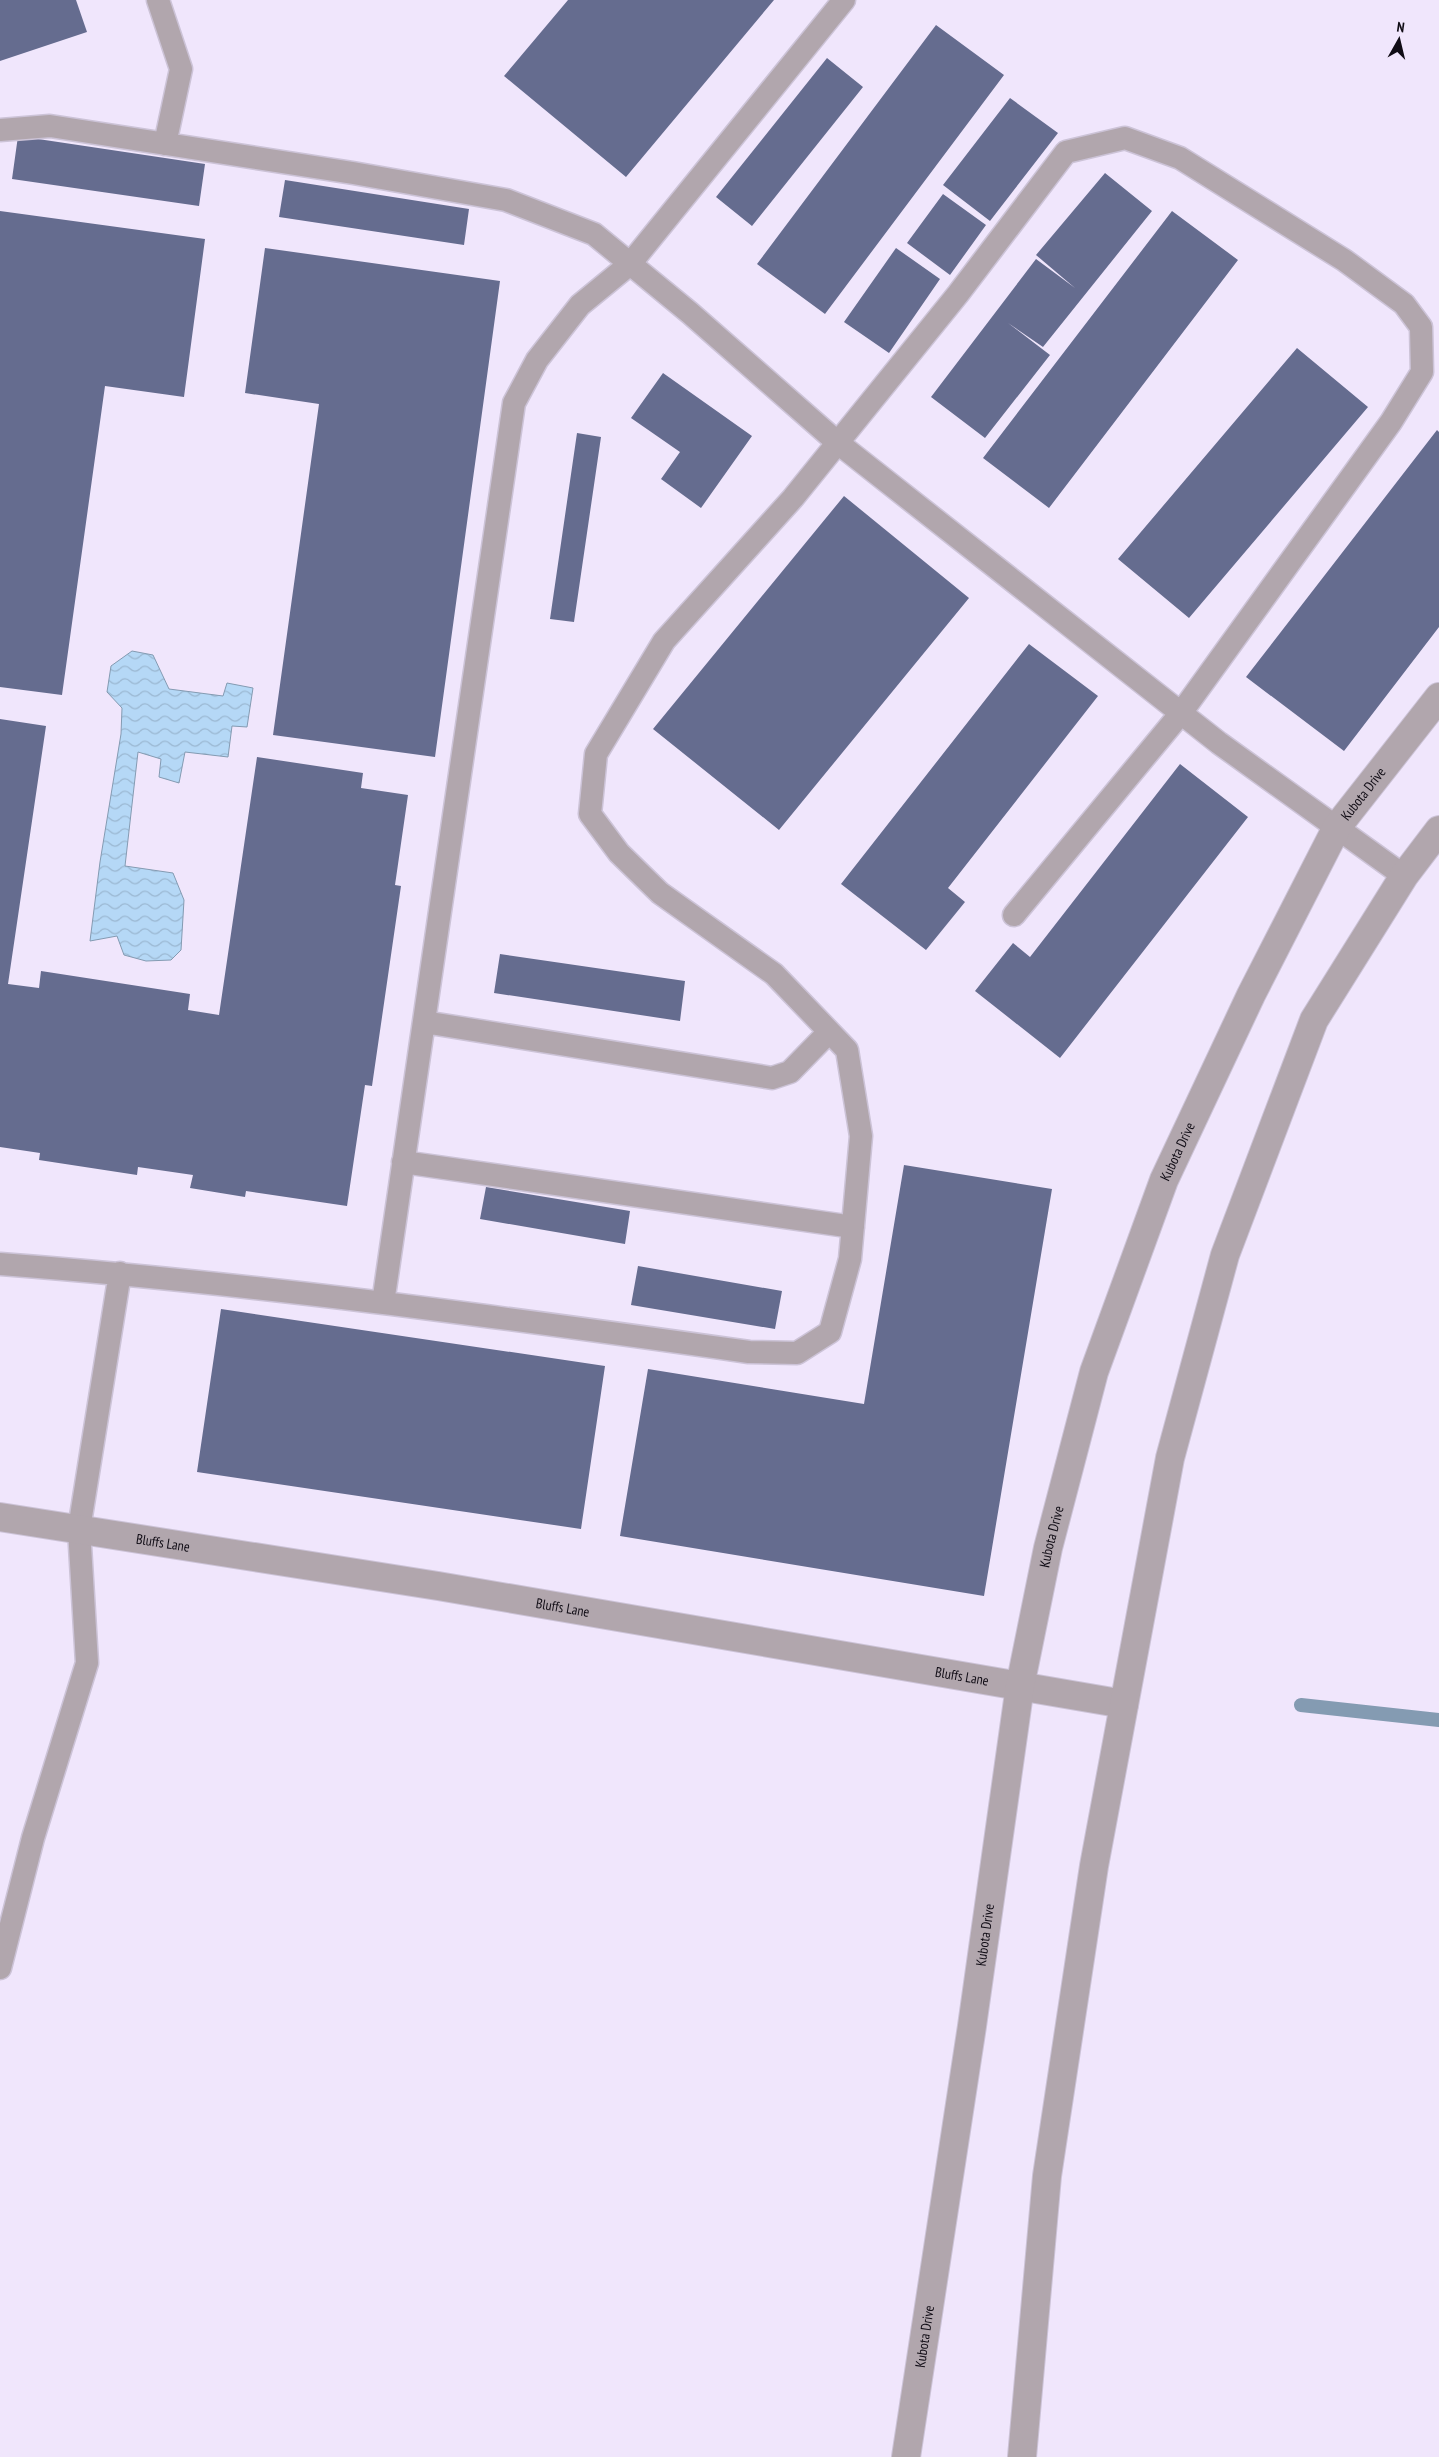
<svg xmlns="http://www.w3.org/2000/svg" width="1439" height="2457" viewBox="0 0 1439 2457" font-family="'PT Sans Narrow',sans-serif">
  <defs>
    <pattern id="water-waves" width="16" height="10" patternUnits="userSpaceOnUse" patternTransform="scale(1.25)"><rect width="16" height="10" fill="#b5d8f6"/><path d="M0 5q4-4 8 0t8 0" fill="none" stroke="#9bb8d2"/></pattern>
  </defs>
  <rect width="100%" height="100%" fill="#f0e6fc"/>
  <path fill="url(#water-waves)" stroke="#849bb2" d="M132,651L153,655L169,689L223,696L227,683L253,688L247,727L232,726L228,757L185,752L179,783L159,777L161,759L138,752L125,866L173,873L184,900L181,950L171,960L146,961L124,955L117,936L90,941L100,862L121,734L122,708L107,692L111,666Z"/>
  <g fill="none" stroke-linecap="round" stroke-linejoin="round">
    <path stroke="#849bb2" stroke-width="14" d="M1301,1705L1439,1720"/>
  </g>
  <path fill="#656c8f" d="M0,0H76L87,32L0,61Z
    M568,0H774L626,177L504,76Z
    M936,25L1004,75L825,314L757,264Z
    M827,58L863,87L752,226L716,197Z
    M1010,98L1058,133L990,221L943,185Z
    M18,136L205,164L199,206L12,179Z
    M1105,173L1152,211L1043,347L1008,323L1050,355L985,438L931,397L1036,259L1075,288L1036,255Z
    M285,180L469,209L464,245L279,217Z
    M943,194L986,225L950,275L907,243Z
    M0,211L205,239L184,397L105,386L62,695L0,687Z
    M1172,211L1238,260L1049,508L983,458Z
    M265,248L500,281L435,757L273,735L319,404L245,393Z
    M896,248L940,279L889,353L844,322Z
    M1297,348L1368,407L1189,618L1118,559Z
    M663,373L752,436L701,508L661,479L680,452L631,418Z
    M1437,430L1439,432V627L1344,751L1246,677Z
    M577,433L601,437L574,622L550,619Z
    M844,496L969,598L779,830L653,729Z
    M1029,644L1098,696L948,888L965,902L926,950L841,884Z
    M0,719L46,726L8,984L39,988L41,971L190,994L188,1010L219,1015L257,757L363,773L361,788L408,795L395,885L401,886L372,1086L365,1085L347,1206L246,1191L245,1197L190,1188L193,1175L138,1167L137,1175L39,1160L40,1153L0,1147Z
    M1180,764L1248,817L1060,1058L975,991L1013,943L1030,957Z
    M500,954L685,981L680,1021L494,993Z
    M904,1165L1052,1189L984,1596L620,1536L648,1369L864,1404Z
    M486,1187L630,1211L625,1244L480,1219Z
    M638,1266L782,1291L775,1329L631,1305Z
    M221,1309L605,1366L581,1529L197,1472Z"/>
  <g fill="none" stroke-linecap="round" stroke-linejoin="round">
    <defs>
      <path id="service" d="M158,0L181,69L165,144
        M0,130L50,126L353,173L506,200L594,234L690,313L838,443L1219,743L1404,876
        M424,1022L772,1078L790,1072L829,1032
        M403,1162L853,1227
        M0,1264C251,1283 500,1317 749,1352L797,1353L830,1332L850,1259L861,1136L847,1050L774,974L660,893L619,853L590,814L596,754L664,641L793,498L958,294L1066,152L1125,138L1180,158L1344,260L1404,304L1421,327L1422,372L1391,422L1181,713L1014,915
        M383,1303L514,403L537,360L580,305L630,264L844,0
        M0,1968L33,1838L87,1663L79,1529L120,1273"/>
      <g id="minor">
        <path id="s1" d="M0,1517L438,1586L1124,1704"/>
      </g>
      <g id="tertiary">
        <path id="s2" d="M906,2457L972,2026L1020,1686L1048,1548L1094,1372L1164,1180L1251,995L1337,827L1439,697"/>
        <path d="M1022,2457L1047,2176L1094,1866L1170,1458L1225,1255L1314,1020L1404,876L1439,830"/>
      </g>
    </defs>
    <use href="#service" stroke="#ccc3d7" stroke-width="25"/>
    <use href="#minor" stroke="#ccc3d7" stroke-width="30"/>
    <use href="#tertiary" stroke="#ccc3d7" stroke-width="30"/>
    <use href="#service" stroke="#b1a6ad" stroke-width="22"/>
    <use href="#minor" stroke="#b1a6ad" stroke-width="28"/>
    <use href="#tertiary" stroke="#b1a6ad" stroke-width="28"/>
  </g>
  <g text-anchor="middle" stroke-width="4" stroke-linejoin="round" paint-order="stroke">
    <g font-size="14" fill="#100c15" stroke="#f0e6fc">
      <text dy="5" stroke="none"><textPath href="#s2" startOffset="1742">Kubota Drive</textPath></text>
      <text dy="5" stroke="none"><textPath href="#s2" startOffset="1338">Kubota Drive</textPath></text>
      <text dy="5" stroke="none"><textPath href="#s2" startOffset="932">Kubota Drive</textPath></text>
      <text dy="5" stroke="none"><textPath href="#s1" startOffset="165">Bluffs Lane</textPath></text>
      <text dy="5" stroke="none"><textPath href="#s1" startOffset="570">Bluffs Lane</textPath></text>
      <text dy="5" stroke="none"><textPath href="#s1" startOffset="975">Bluffs Lane</textPath></text>
      <text dy="5" stroke="none"><textPath href="#s2" startOffset="528">Kubota Drive</textPath></text>
      <text dy="5" stroke="none"><textPath href="#s2" startOffset="122">Kubota Drive</textPath></text>
    </g>
  </g>
  <g transform="translate(1399 40) rotate(8)" stroke="#f0e6fc" stroke-width="4" paint-order="stroke">
  <path d="M0-4L9 19L0 12L-9 19Z" fill="#100c15"/>
  <text y="-8" font-size="14" font-weight="bold" text-anchor="middle" fill="#100c15">N</text>
  </g>
</svg>
